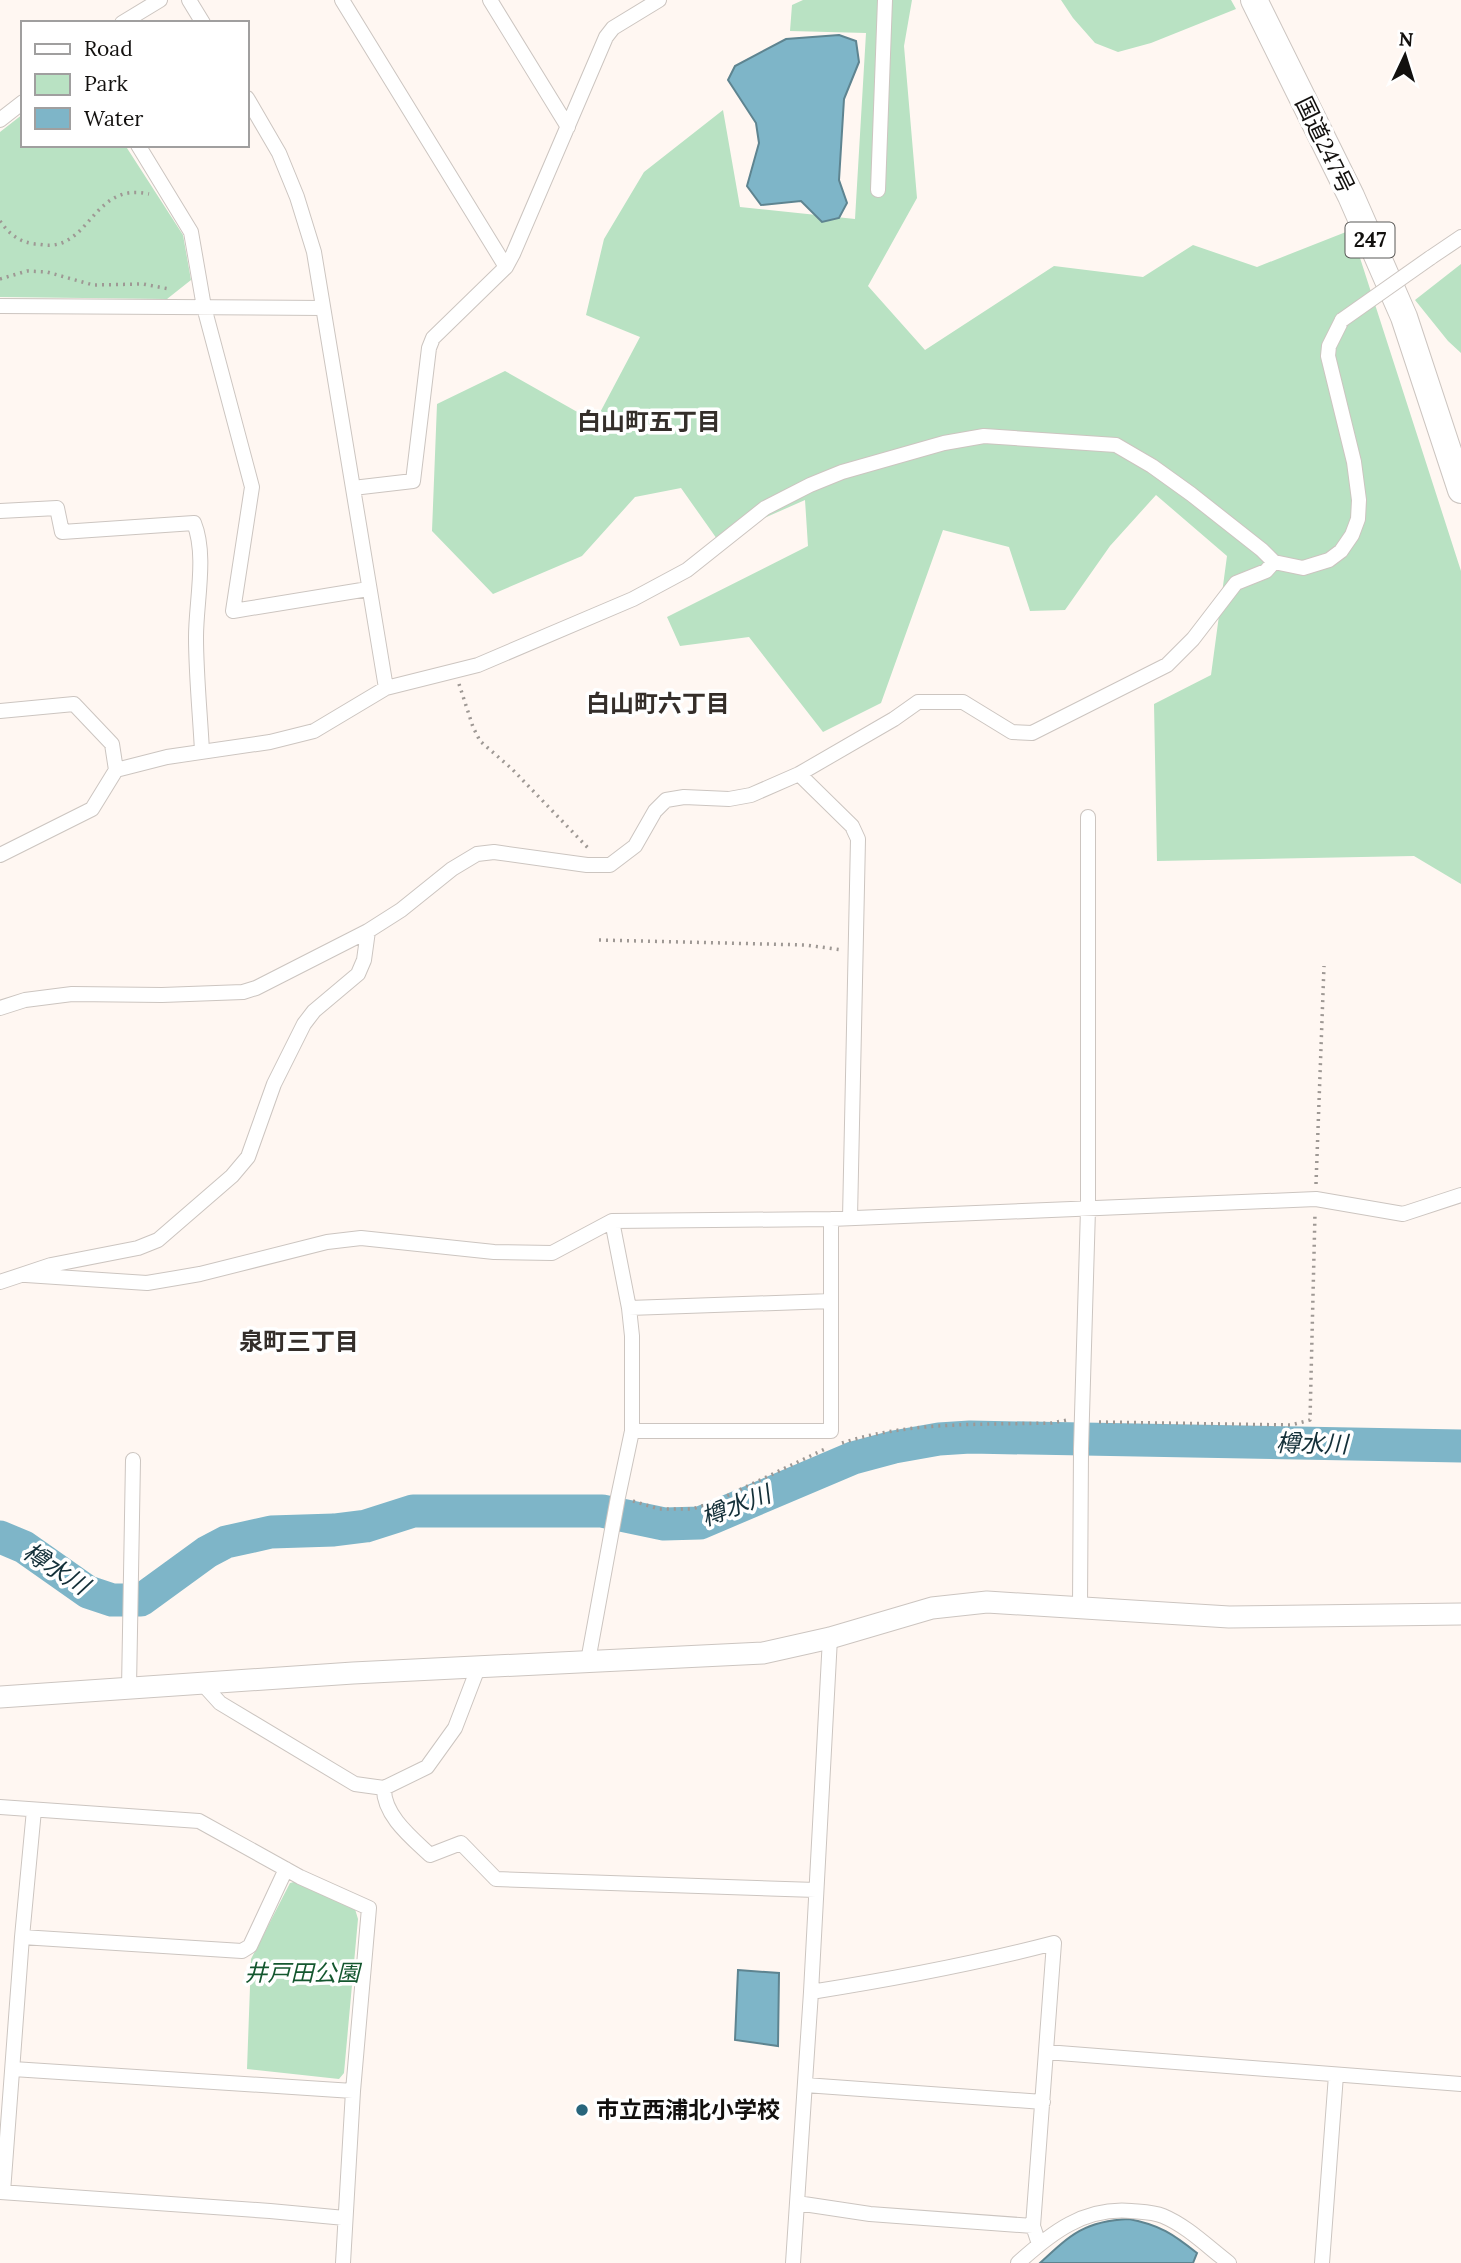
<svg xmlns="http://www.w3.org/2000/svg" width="1461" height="2263" viewBox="0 0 1461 2263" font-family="Lora,'Noto Sans JP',serif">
  <rect width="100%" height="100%" fill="#fff7f2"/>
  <path fill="#b9e2c3" d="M803,0H912L904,46L917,198L868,286L925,350L1054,266L1143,277L1193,245L1257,267L1351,230L1461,571V884L1414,856L1157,861L1154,704L1211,675L1227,556L1156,495L1110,546L1065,610L1030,611L1009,547L943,530L881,703L823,732L749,637L680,646L667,617L808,546L805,500L717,539L681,488L635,497L582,556L493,594L432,531L437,404L505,371L595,422L640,337L586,315L604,239L644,172L723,110L740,207L855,219L866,33L790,31L792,5Z
    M1061,0H1231L1236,9L1151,43L1118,52L1095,43L1073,18Z
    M23,114V145H125L183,235L191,280L167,299L0,297V132Z
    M1461,264V353L1448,341L1415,300Z
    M294,1882L355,1909L358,1919L344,2073L339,2079L247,2069L251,1959L290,1883Z"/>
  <path fill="#7eb5c8" stroke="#5e8490" stroke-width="2" d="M839,35L856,41L859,62L844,99L839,180L847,203L839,218L822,222L801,201L761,205L747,186L759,143L756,123L728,80L735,66L786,39Z
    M738,1970L779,1973L778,2046L735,2040Z
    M1129,2219C1160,2225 1173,2234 1197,2253L1193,2263H1040C1071,2234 1085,2221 1129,2219Z"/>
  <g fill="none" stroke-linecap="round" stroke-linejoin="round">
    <path stroke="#7eb5c8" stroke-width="33" d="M0,1537L24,1547L88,1592L112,1600H141L207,1552L226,1542L271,1532L334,1530L366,1526L413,1511H602L664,1524L700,1523L853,1458L894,1447L939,1439L970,1437L1461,1446"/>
    <defs>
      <path id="street" d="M189,0L203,23
        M342,0L506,267
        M490,0L568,127
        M122,23L160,0
        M247,98L279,153L297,197L314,252L386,688
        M0,120L23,102
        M138,145L191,232L204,307L252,487L233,611L368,589
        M878,190L885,0
        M1430,258L1461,237
        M0,306L323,308
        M353,488L413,481L429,348L433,338L506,267L513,254L606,37L613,28L659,0
        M0,511L57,508L62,532L194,523C207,555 196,602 196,637C196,674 200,713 202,751
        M0,711L74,704L112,744L116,770L92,809L0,855
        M116,770L167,757L270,742L314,731L386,688L478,665L633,599L687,570L765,508L810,485L842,472L944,443L984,436L1116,445L1152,466L1191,494L1262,550L1274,562L1303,568L1329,560L1341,551L1352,535L1358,519L1359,500L1354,462L1328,356L1329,346L1342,320
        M799,774L852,826L858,839L850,1218
        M0,1008L25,1000L72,994L162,995L243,992L256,988L368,931
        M26,1275L147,1283L200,1274L327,1242L361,1238L494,1252L552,1253L612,1221L831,1219L1316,1199L1403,1214L1461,1195
        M0,1282L51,1265L138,1248L158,1240L232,1176L248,1157L274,1084L304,1024L314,1011L358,974L364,960L368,931L401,910L452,869L477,854L494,852L587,865H610L635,846L655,811L666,800L684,797L729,799L751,795L799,774L894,719L918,702H963L1012,732L1032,733L1167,665L1193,639L1236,583L1266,571L1274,562
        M629,1308L831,1301
        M632,1431H831V1219
        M1080,1607L1081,1449L1088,1209V817
        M588,1661L618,1497L632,1431V1336L629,1308L612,1221
        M201,1682L220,1703L355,1784L384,1788L427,1767L455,1728L478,1668
        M129,1688L133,1460
        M384,1788C383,1815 412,1838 430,1855L461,1843L496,1879L816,1890
        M0,1807L199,1821L300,1877L369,1908L353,2091L343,2263
        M22,1937L242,1951L250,1946L286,1869
        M811,1992C893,1979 974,1964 1054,1943L1033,2226L1039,2244
        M1046,2052L1461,2084
        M13,2069L353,2091
        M805,2085L1043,2102
        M0,2192L270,2211L345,2218
        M3,2192L22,1937L34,1810
        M797,2203L870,2214L1033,2226
        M793,2263L811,1992L830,1638
        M1018,2263C1051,2233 1084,2207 1131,2211C1141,2212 1153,2212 1163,2216C1187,2226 1208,2247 1229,2263
        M1322,2263L1336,2075"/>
      <path id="secondary" d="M0,1697L353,1673L763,1653L830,1638L932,1608L987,1602L1229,1617L1461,1614"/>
      <path id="highway" d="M1254,0L1351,196L1404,317L1461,490"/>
    </defs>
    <use href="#street" stroke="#ccc5c0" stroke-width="16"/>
    <use href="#secondary" stroke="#ccc5c0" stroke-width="23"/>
    <use href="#highway" stroke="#ccc5c0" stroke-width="28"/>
    <path stroke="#9e9894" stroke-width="3.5" stroke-dasharray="2 5" stroke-linecap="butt" d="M0,221C9,234 19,242 35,244C40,244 46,246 52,245C91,242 96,182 149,194
      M0,279L27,271L47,272L93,285L143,284L169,289
      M459,684L473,727L480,741L512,769L590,850
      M599,940L806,945L842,950
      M1316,1184L1324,966
      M1099,1422L1291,1425L1310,1420L1315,1213
      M842,1443C909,1421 983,1425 1052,1423L1067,1420
      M633,1501L659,1509H692L712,1503L825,1449"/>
    <use href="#street" stroke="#fff" stroke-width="14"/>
    <use href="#secondary" stroke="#fff" stroke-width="21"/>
    <use href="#highway" stroke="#fff" stroke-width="26"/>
    <defs>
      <path id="street-bridge" d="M1342,320L1430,258"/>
    </defs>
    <use href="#street-bridge" stroke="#ccc5c0" stroke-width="16" stroke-linecap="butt"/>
    <use href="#street-bridge" stroke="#fff" stroke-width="14"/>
  </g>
  <circle fill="#28657c" stroke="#fff" stroke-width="2.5" cx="582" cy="2110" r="7"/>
  <g text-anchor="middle" stroke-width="7" stroke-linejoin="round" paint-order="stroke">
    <rect fill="#fff" stroke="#595856" stroke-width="2" x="1345.5" y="222.5" width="49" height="35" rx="5"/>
    <g font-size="21" font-weight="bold" fill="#12100e">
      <text x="1370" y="247">247</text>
    </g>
    <g font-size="23" fill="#12100e" stroke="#fff">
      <text transform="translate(1325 145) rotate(64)" y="8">国道247号</text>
    </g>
    <g font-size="23" font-style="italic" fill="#14572f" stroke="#fff">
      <text x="302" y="1981">井戸田公園</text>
    </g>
    <g font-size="23" font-weight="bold" fill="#12100e" stroke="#fff" text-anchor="start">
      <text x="596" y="2118">市立西浦北小学校</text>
    </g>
    <g font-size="24" font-weight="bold" fill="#342e2a" stroke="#fff">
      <text x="649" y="430">白山町五丁目</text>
      <text x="658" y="712">白山町六丁目</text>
      <text x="299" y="1350">泉町三丁目</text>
    </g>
    <g font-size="24" font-style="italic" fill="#143039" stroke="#fff">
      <text transform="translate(1312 1444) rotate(1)" y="8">樽水川</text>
      <text transform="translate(736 1506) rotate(-21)" y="8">樽水川</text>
      <text transform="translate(56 1569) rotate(33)" y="8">樽水川</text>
    </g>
  </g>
  <rect x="21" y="21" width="228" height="126" fill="#ffffff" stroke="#a09f9f" stroke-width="2"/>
  <rect x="35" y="44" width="35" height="10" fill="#ffffff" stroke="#a09f9f" stroke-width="2"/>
  <text x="84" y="56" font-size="21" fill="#12100e">Road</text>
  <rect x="35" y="74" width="35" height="21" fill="#b9e2c3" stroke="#a09f9f" stroke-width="2"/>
  <text x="84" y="91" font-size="21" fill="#12100e">Park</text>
  <rect x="35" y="108" width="35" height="21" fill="#7eb5c8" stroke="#a09f9f" stroke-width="2"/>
  <text x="84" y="126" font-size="21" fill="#12100e">Water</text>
  <g transform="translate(1405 56) rotate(4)" stroke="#ffffff" stroke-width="5" paint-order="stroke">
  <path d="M0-5L12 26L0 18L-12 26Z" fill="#12100e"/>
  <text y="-10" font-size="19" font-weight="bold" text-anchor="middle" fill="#12100e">N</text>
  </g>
</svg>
